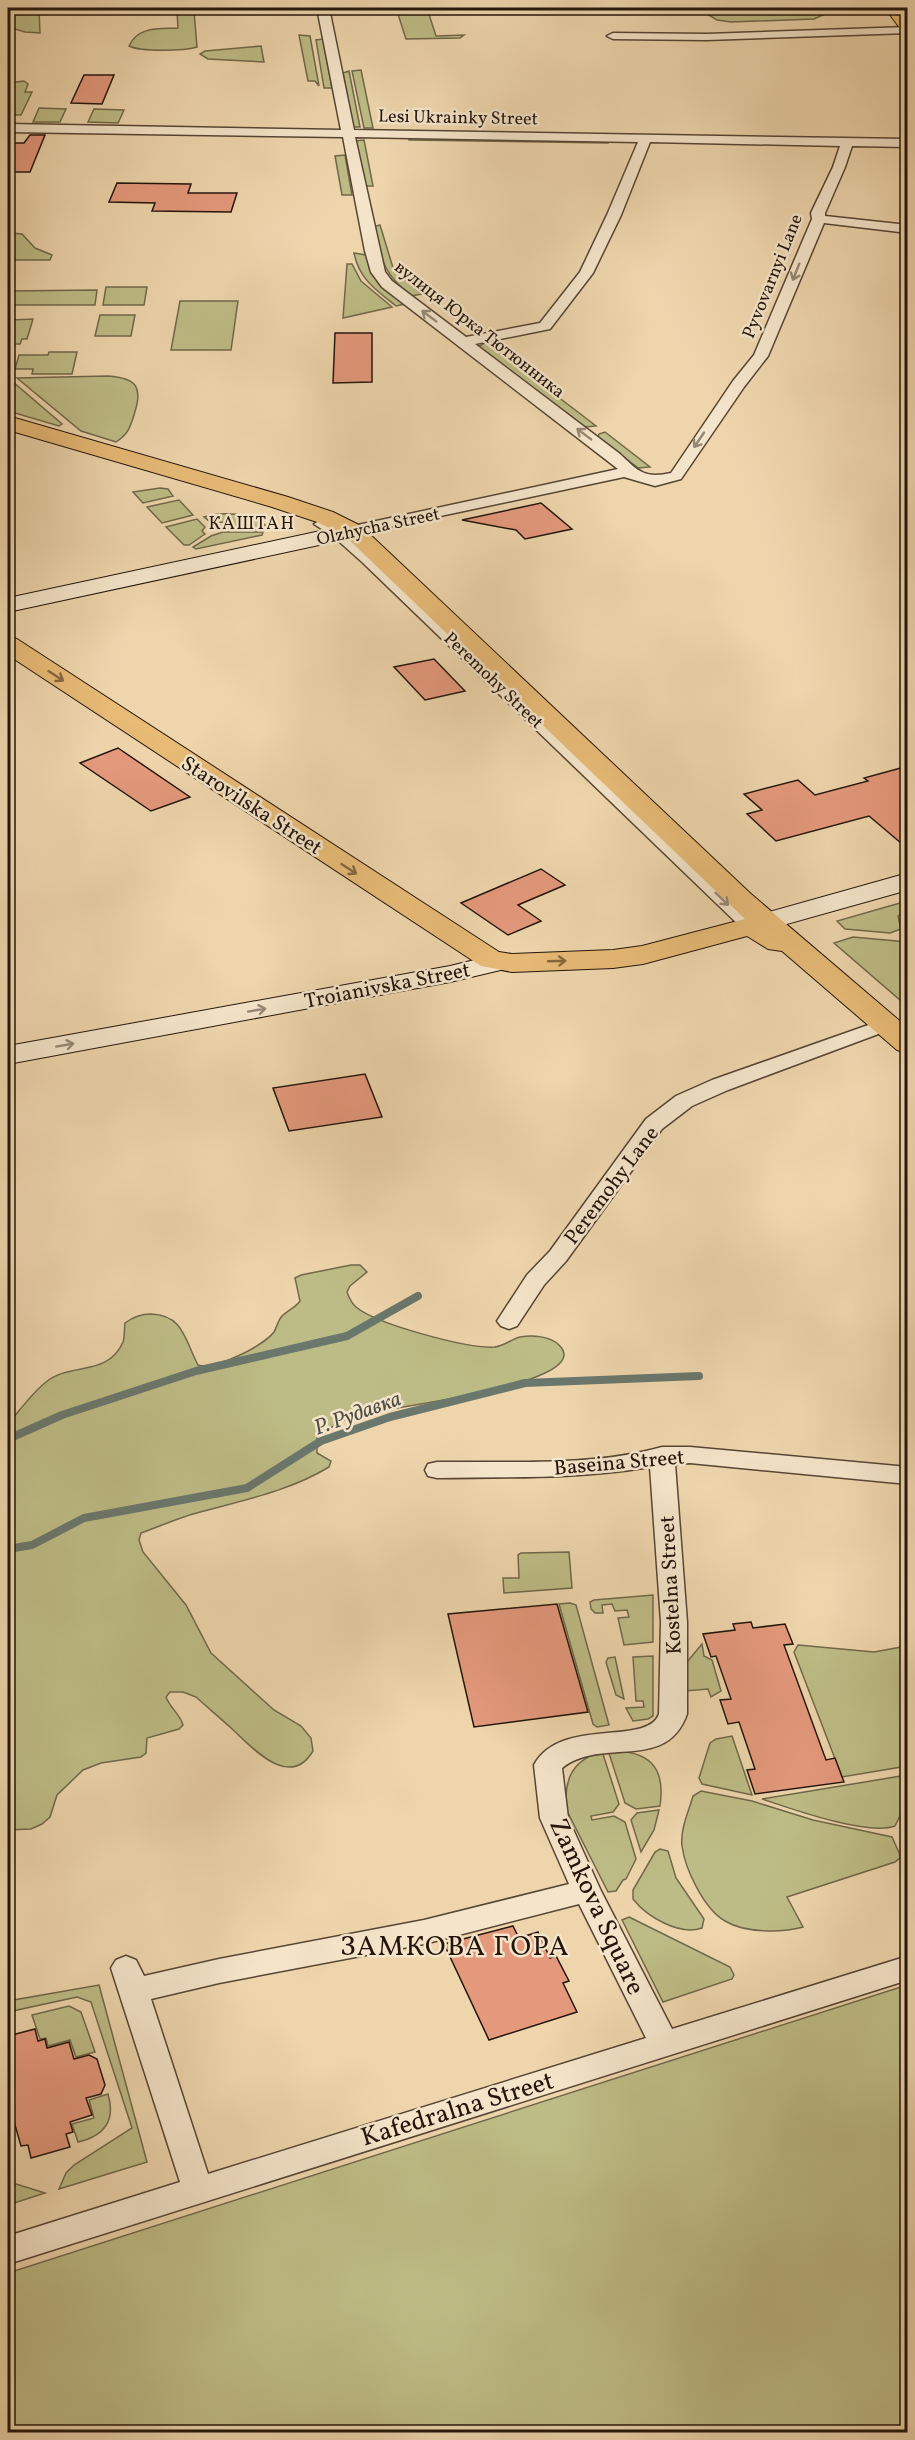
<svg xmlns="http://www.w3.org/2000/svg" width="915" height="2440" viewBox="0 0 915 2440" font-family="Vollkorn,serif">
  <rect width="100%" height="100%" fill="#eed5ac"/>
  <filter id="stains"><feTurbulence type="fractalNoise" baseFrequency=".00333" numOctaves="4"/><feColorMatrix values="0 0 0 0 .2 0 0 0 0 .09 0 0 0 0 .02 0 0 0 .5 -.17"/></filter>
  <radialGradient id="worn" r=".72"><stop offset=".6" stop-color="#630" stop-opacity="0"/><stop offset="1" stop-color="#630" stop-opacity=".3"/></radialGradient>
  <path fill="#bebc86" stroke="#706849" stroke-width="1.5" d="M8,8H39L40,33L25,32L8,27Z
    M396,8H427L436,36L464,35L460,38L406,39Z
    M697,8H837H833L834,10L814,19L731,22L717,20Z
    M194,11L197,47C184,51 141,52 129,46C138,26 159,29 178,28L177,12Z
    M299,35L310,36L319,86L315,81H308Z
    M323,39L332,88H324L316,40Z
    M261,46L264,62L208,59L200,54L205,51Z
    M361,70L373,128H364L352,71Z
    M349,71L360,127H353L343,73Z
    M24,81L28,84L25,92H32L21,115H10C12,103 6,95 8,83Z
    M39,108L66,109L60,122H33Z
    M94,109L124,110L118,123L88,122Z
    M409,137L608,141V143L409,140Z
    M364,140L373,186H364L355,141Z
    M345,155L352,195H342L335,156Z
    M380,225L394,271L422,294L411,296C383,273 382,261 373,227Z
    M11,233L22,234L35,248L52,255L50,260H8V235Z
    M354,253L366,255C372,279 386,289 405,304L396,306C376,290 359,279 354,253Z
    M347,264H352L361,281L392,307L343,318Z
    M106,287H147L144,305H103Z
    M97,290L95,305H8V291Z
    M180,301H238L231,350H171Z
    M100,315H135L131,336H95Z
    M33,319L27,339H22L20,344H8L11,320Z
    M486,342L587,419L596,426L584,427L478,347Z
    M49,352H77L72,374H32L33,369H15L19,355H48Z
    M108,376C138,378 143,388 134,415C130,428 128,434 116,442L81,431L17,378Z
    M8,382H13L62,424L59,426L8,411Z
    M605,432L650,467L638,468L598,437L599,434Z
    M160,488L168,489L173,496L143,503L133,492Z
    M179,500L193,515L162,523L147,507Z
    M218,514C234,513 260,515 269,530H236L230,523L209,521L204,517Z
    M197,519L205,527L202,531L205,534L189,545H184L166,527Z
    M223,532H263L262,535L196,549L193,547L211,536Z
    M907,901V912L898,916L901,929L890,933L845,929L837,921Z
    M853,937L907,942V1006L834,943Z
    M351,1265H360L367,1272L350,1286L347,1292C349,1297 351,1303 356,1307C376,1324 468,1349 495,1347C504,1346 512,1339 520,1337C533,1335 550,1336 559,1345C600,1385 375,1409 357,1415C343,1419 329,1429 317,1436V1453L331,1461L329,1467C288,1492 239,1501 193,1514C176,1519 158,1527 141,1533L139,1540L143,1552L186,1605L211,1653L274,1710L301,1726L311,1738L313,1751C289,1791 251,1746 231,1728C219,1717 207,1707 196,1697L183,1692H170L166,1697C170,1708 180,1714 183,1725L179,1729L147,1738L146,1753L141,1757L101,1763L83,1770L57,1795L50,1817L42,1824L31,1829L8,1830V1424C20,1410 32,1393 46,1382C70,1362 108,1377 123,1342C125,1337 124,1329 125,1323C133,1317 141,1314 151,1314C184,1315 185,1341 198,1365C214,1371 263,1346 274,1332C277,1327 278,1320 282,1316C288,1310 295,1308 300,1301L295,1278L301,1275Z
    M569,1552L572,1588L504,1593L503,1578H519L518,1555L521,1553Z
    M653,1595V1642L624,1645L618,1618L629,1617L627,1610L615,1611L612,1604L602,1605L603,1613H595L591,1609L590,1602L594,1600Z
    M570,1603L576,1605L609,1725L597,1727L593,1724L559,1604Z
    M702,1644L704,1656L712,1660L721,1691L711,1697L708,1689L685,1691L687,1662Z
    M798,1645L874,1652L907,1646V1766L842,1777L794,1652Z
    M653,1656V1716L648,1719L633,1721L626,1708L644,1707L643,1701H636L633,1657Z
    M615,1657L624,1699L616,1695L606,1662L608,1658Z
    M732,1736L752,1795L702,1784L699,1778L710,1743L716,1739Z
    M608,1750C648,1751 666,1765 660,1806L636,1809L625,1803Z
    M602,1751L619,1804L613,1812L591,1816L592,1820L614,1816L625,1822L636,1859L626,1879L623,1880L616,1891L608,1892L569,1815L566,1816C564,1783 568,1762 602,1751Z
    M907,1775V1802L895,1826C867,1836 792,1809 762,1799Z
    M701,1791L752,1801L813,1820L892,1837L901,1857L895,1862L787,1897L803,1927C781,1933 745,1933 725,1921C704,1909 685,1869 682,1846C680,1829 689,1811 693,1796Z
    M659,1810L654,1830L641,1852L631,1820L637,1813Z
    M660,1849L668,1851L676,1878L704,1919L702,1928C680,1936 647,1917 633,1899V1890L655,1852Z
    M629,1917L730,1967L734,1975L732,1979L663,2002L622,1920Z
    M99,1985L147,2162L59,2189L66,2173L74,2165L132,2128L91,2002L77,1997L8,2012V2001Z
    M907,1985V2432H8V2273Z
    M69,2006L81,2012L95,2052L76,2057L70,2040L48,2046L46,2038L40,2039L32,2015Z
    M108,2094C116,2121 104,2136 78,2142L72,2124L94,2118L89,2100Z
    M16,2184L45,2193L8,2205V2186Z"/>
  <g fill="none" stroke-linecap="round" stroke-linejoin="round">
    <path stroke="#6a776d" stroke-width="8" d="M8,1439L62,1415L196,1371L347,1336L418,1296
      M8,1549L32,1545L84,1518L247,1488L321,1441L390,1417L525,1383L699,1376"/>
  </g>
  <path fill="#e4997c" stroke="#23150c" stroke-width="1.5" d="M84,75H114L102,104L71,103Z
    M30,135H45L30,172H8V143H24Z
    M117,183L191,184L188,193H237L231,212L152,211L155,203L109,202Z
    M335,333H372V382L333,383Z
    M541,503L572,529L525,539L516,530L462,520Z
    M434,659L465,691L425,700L394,667Z
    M118,748L190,797L151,811L80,763Z
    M908,766V849L869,816L776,841L747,814L762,810L744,794L798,780L815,795L868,781L864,778Z
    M541,869L565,885L518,905L541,921L508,935L461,903Z
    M365,1074L382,1117L289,1131L273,1088Z
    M557,1604L588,1712L474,1727L448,1614Z
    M751,1622L753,1628L785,1624L793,1644L784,1645L826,1760L835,1758L844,1782L755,1794L747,1770L755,1769L739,1722L728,1724L720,1700L731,1699L716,1656L711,1657L703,1634L735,1630L733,1624Z
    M513,1926L519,1938L538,1932L550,1958L556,1956L569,1981L563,1983L577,2012L489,2040L444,1944Z
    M35,2029L38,2041L45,2039L47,2048L69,2042L74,2059L89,2055L97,2059L105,2085L101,2094L86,2098L92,2115L70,2122L73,2132L66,2134L70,2147L31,2158L28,2145L21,2146L13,2118L8,2119V2036Z"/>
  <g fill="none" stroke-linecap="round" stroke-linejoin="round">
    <defs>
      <path id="street" d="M317,8H329L354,130L908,139V147L852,146L845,167L825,213V216L908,225V233L824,223L768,356L744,387L681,479L655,486L624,477L351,535L758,922L761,926L758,930H744L362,562L334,537L314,524L322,519L345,530L353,526L618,469L382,287L371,272L365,251L343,137L8,132V124L341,130ZM355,137L638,142L607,215L580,272L540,323L466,337L392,281L385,272ZM650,142L840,146L833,167L811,213L812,219L754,355L733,381L671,473C644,479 638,471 620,454L475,344L550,329L593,273L621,215Z
        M908,27V33L707,40L613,39L607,36L613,33L707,34Z
        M874,1023L881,1025L884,1029L881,1033L728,1090L692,1106L662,1129L566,1261L544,1285L517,1326L509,1329L501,1326L497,1321L527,1275L550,1251L646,1119L676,1096L712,1080Z
        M662,1447H690L908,1467V1484L690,1463L675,1464L687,1622V1714C666,1773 602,1736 562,1768L568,1818L601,1891L672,2029L908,1956V1980L8,2264V2236L180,2182L111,1968L116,1960L126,1956L136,1960L144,1976L219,1959L424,1920L569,1884L540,1818L534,1765C561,1716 647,1747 659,1714L661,1622L650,1467C580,1479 508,1477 437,1478L428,1476L425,1470L428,1464L437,1462C511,1461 591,1467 662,1447ZM579,1904L646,2038L208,2174L151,1999L219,1983L424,1944Z"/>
      <path id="secondary" d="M353,524L361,526L364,531L361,536L8,612V598Z
        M908,873V890L751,934L741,932L737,926L741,920Z
        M499,954L509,956L513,962L509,968L450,982L8,1064V1046L450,966Z"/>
      <path id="primary" d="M8,416L288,497L333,512L361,526L751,894L908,1028V1053L897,1050L782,951L768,949L747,936L643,964L613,968L512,972L481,966L8,655V637L17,639L499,952L512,954L613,950L642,946L745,919L345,536L317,522L272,507L8,430Z"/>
      <path id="highway" d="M885,8H901L908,16V32L902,31Z"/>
    </defs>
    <use href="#street" stroke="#564534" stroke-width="3"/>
    <use href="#secondary" stroke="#23150c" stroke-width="2"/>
    <use href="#primary" stroke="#23150c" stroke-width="2"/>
    <use href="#highway" stroke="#23150c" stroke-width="2"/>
    <use href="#street" fill="#f4e4c9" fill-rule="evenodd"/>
    <use href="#secondary" fill="#f4e4c9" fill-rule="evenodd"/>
    <use href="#primary" fill="#e7ba76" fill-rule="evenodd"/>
    <use href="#highway" fill="#e7ba76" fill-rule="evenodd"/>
  </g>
  <defs><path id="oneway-shaft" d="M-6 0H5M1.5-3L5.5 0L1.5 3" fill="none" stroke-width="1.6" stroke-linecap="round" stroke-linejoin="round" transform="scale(1.5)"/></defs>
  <g stroke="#968774">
    <use href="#oneway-shaft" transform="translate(796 272) rotate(112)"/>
    <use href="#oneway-shaft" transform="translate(429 316) rotate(-143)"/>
    <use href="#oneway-shaft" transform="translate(584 434) rotate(-143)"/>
    <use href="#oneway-shaft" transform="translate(699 440) rotate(124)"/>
    <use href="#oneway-shaft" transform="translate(722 899) rotate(44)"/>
    <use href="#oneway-shaft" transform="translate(257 1010) rotate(-10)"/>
    <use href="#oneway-shaft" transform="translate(65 1045) rotate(-10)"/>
  </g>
  <g stroke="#856841">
    <use href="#oneway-shaft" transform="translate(56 676) rotate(33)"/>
    <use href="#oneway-shaft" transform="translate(349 869) rotate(33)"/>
    <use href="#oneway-shaft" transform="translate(557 961) rotate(-2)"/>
  </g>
  <g text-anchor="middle" stroke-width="5" stroke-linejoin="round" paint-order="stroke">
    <g font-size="18" fill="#23150c" stroke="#f4e4c9">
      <text transform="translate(458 117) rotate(1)" y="6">Lesi Ukrainky Street</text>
      <text transform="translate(772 276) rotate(-68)" y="6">Pyvovarnyi Lane</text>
      <text transform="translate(480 329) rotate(38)" y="6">вулиця Юрка Тютюнника</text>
      <text transform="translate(378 526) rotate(-12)" y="6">Olzhycha Street</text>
      <text transform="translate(494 680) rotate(44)" y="6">Peremohy Street</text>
    </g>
    <g font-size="18" letter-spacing="1.5" fill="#23150c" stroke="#f4e4c9">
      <text x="252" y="529">КАШТАН</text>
    </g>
    <g font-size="21" fill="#23150c" stroke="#f4e4c9">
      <text transform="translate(252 805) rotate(33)" y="7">Starovilska Street</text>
      <text transform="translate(387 985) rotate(-11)" y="7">Troianivska Street</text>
      <text transform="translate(611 1185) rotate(-53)" y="7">Peremohy Lane</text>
      <text transform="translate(619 1462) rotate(-5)" y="7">Baseina Street</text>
      <text transform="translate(670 1585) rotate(-93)" y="7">Kostelna Street</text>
    </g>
    <g font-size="22" font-style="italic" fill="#4d4e45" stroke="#f4e4c9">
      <text transform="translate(357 1412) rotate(-20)" y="8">Р. Рудавка</text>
    </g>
    <g font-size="26" fill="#23150c" stroke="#f4e4c9">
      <text transform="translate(598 1906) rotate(65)" y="9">Zamkova Square</text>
      <text transform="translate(457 2108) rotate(-17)" y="9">Kafedralna Street</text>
    </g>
    <g font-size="28" letter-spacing="1.5" fill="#23150c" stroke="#f4e4c9">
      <text x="455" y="1955">ЗАМКОВА ГОРА</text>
    </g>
  </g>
  <rect width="915" height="2440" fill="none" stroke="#eed5ac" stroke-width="30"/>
  <rect x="9" y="9" width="897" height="2422" fill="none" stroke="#23150c" stroke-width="3"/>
  <rect x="15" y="15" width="885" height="2410" fill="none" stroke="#23150c" stroke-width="1.5"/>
  <rect width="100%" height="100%" filter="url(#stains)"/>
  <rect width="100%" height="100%" fill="url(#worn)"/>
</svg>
